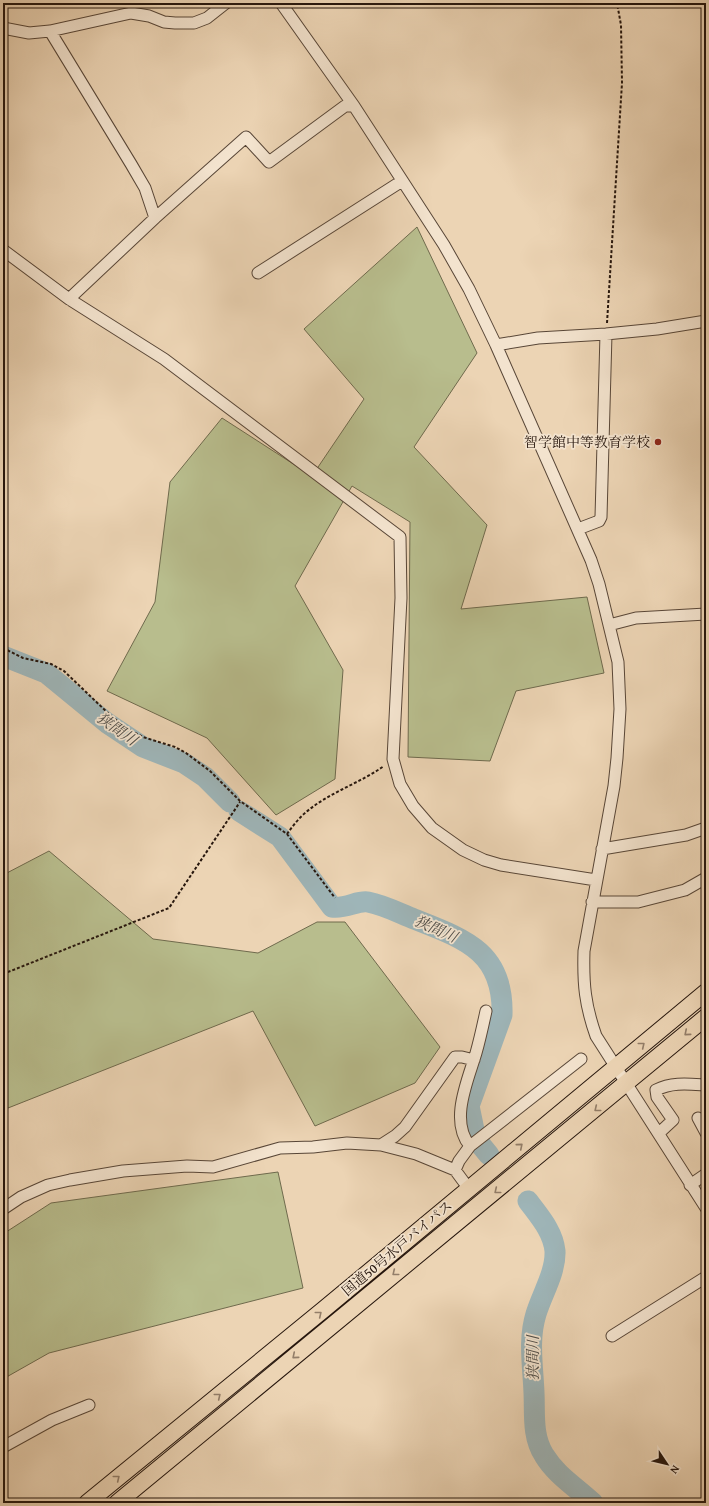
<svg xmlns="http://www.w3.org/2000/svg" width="709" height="1506" viewBox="0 0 709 1506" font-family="'Gentium Book Plus','Noto Serif JP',serif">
  <rect width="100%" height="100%" fill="#ecd4b4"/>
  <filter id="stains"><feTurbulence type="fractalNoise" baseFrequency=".005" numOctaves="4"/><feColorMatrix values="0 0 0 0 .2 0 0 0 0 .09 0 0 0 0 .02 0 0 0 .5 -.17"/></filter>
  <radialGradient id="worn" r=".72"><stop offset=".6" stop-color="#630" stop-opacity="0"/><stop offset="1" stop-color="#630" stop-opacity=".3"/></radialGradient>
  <path fill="#b8bd8d" stroke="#6f6a4d" d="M417,227L477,353L414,447L487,525L461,609L587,597L604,673L516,691L490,761L408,757L410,522L352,486L295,586L343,670L335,779L276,815L207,738L107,691L155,602L170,482L222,418L312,476L364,399L304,329Z
    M49,851L153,939L258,953L317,922H345L440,1047L415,1083L315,1126L253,1011L3,1110V875Z
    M278,1172L303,1288L49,1353L3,1379V1234L51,1203Z"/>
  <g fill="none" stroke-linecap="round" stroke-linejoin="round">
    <path stroke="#9eb5b8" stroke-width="21" d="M3,656L46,673L107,723L143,747L184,763L205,777L230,802
      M239,811L280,837L332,907C346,909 358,900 368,902C384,905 399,913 414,919C465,939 504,952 502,1015L469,1106L475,1135
      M480,1144L489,1155
      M528,1201C539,1216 553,1231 555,1251C556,1272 542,1294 536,1314C528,1340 533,1366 534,1393C535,1414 532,1436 544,1455C556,1475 576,1487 593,1503"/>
    <defs>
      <path id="minor" d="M281,3L354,106L444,245L469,289L496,345L591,560L599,584L618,662L620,709L617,758L614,786L584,951C583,984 585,1005 596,1036L706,1208
        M3,28L29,33L50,31L131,13L149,16L164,22L175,23H194L207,18L226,3
        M50,31L131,164L145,188L155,218
        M3,250L69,299L164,359L400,537L401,598L393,759L400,784L413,806L432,828L463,850L484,860L501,865L596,880
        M258,273L402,181
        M69,299L155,218L246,137L269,162L345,106H354
        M496,345L538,338L606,334L657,329L706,321
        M578,529L599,521L601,517L606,334
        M609,625L636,618L706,614
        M602,849L686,835L706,828
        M592,902H638L685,890L706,878
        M698,1118L706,1133
        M659,1133L673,1120L657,1097L656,1090C672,1082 688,1084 706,1085
        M381,1145L395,1136L405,1127L455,1057H462L474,1060
        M470,1146C449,1121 468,1080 476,1053C480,1039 483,1025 486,1011
        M690,1185L706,1174
        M469,1189L455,1170L459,1161L470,1146L581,1059
        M3,1209L21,1197L48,1185L70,1180L123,1171L187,1166L213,1167L280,1148L313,1147L347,1143L381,1145L416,1154L455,1170
        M612,1336L706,1277
        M3,1447L52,1420L89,1405"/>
      <path id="highway" d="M87,1503L323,1310L706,992
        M117,1503C313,1341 510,1180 706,1017"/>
    </defs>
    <use href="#minor" stroke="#584637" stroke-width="13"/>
    <use href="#highway" stroke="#26160d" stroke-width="18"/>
    <path stroke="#26160d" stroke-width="2" stroke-dasharray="3 2" stroke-linecap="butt" d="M607,323L622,83L621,25L617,3
      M3,648L23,658L51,664L64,671L110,715L126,728L143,737L175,747L186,753L210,771L240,801L287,834L335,898
      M287,834C292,827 298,819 305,813C328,793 360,783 384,766
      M3,974L169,908L240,802"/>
    <use href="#minor" stroke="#f3e3ce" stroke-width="11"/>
    <use href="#highway" stroke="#ecd4b4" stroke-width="16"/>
  </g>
  <defs><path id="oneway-chevron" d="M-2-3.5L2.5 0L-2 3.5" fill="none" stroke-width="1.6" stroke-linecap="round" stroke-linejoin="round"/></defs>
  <g stroke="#937e69">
    <use href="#oneway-chevron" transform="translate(687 1033) rotate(140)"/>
    <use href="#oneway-chevron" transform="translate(642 1045) rotate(-39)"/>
    <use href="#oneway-chevron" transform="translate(597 1109) rotate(141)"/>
    <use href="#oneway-chevron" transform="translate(520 1146) rotate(-40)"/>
    <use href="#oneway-chevron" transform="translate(497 1191) rotate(141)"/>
    <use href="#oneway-chevron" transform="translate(395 1273) rotate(141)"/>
    <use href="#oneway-chevron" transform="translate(319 1314) rotate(-39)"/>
    <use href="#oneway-chevron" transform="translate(295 1356) rotate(140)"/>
    <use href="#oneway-chevron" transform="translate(218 1396) rotate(-39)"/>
    <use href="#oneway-chevron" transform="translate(117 1478) rotate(-39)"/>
  </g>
  <circle fill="#8f2418" stroke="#f3e3ce" stroke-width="1.5" cx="658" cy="442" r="4"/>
  <g text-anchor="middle" stroke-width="3.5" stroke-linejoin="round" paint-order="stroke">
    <g font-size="14" fill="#26160d" stroke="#f3e3ce" text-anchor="end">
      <text x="650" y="447">智学館中等教育学校</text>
    </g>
    <g font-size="14" fill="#26160d" stroke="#f3e3ce">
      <text transform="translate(397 1248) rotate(-40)" y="5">国道50号水戸バイパス</text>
    </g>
    <g font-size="15" font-style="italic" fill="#504e49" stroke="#f3e3ce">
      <text transform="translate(117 729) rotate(35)" y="5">狭間川</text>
      <text transform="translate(436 929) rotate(24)" y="5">狭間川</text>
      <text transform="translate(533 1358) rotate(-90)" y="5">狭間川</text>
    </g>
  </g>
  <rect width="709" height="1506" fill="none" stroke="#ecd4b4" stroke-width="16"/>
  <rect x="4" y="4" width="701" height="1498" fill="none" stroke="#26160d" stroke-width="2"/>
  <rect x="8" y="8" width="693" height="1490" fill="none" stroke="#26160d"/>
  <g transform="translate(667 1464) rotate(125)" stroke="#f3e3ce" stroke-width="3" paint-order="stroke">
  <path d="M0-3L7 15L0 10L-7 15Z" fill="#26160d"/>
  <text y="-6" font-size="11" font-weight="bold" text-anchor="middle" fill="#26160d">N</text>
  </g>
  <rect width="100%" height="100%" filter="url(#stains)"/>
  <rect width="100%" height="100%" fill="url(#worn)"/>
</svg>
